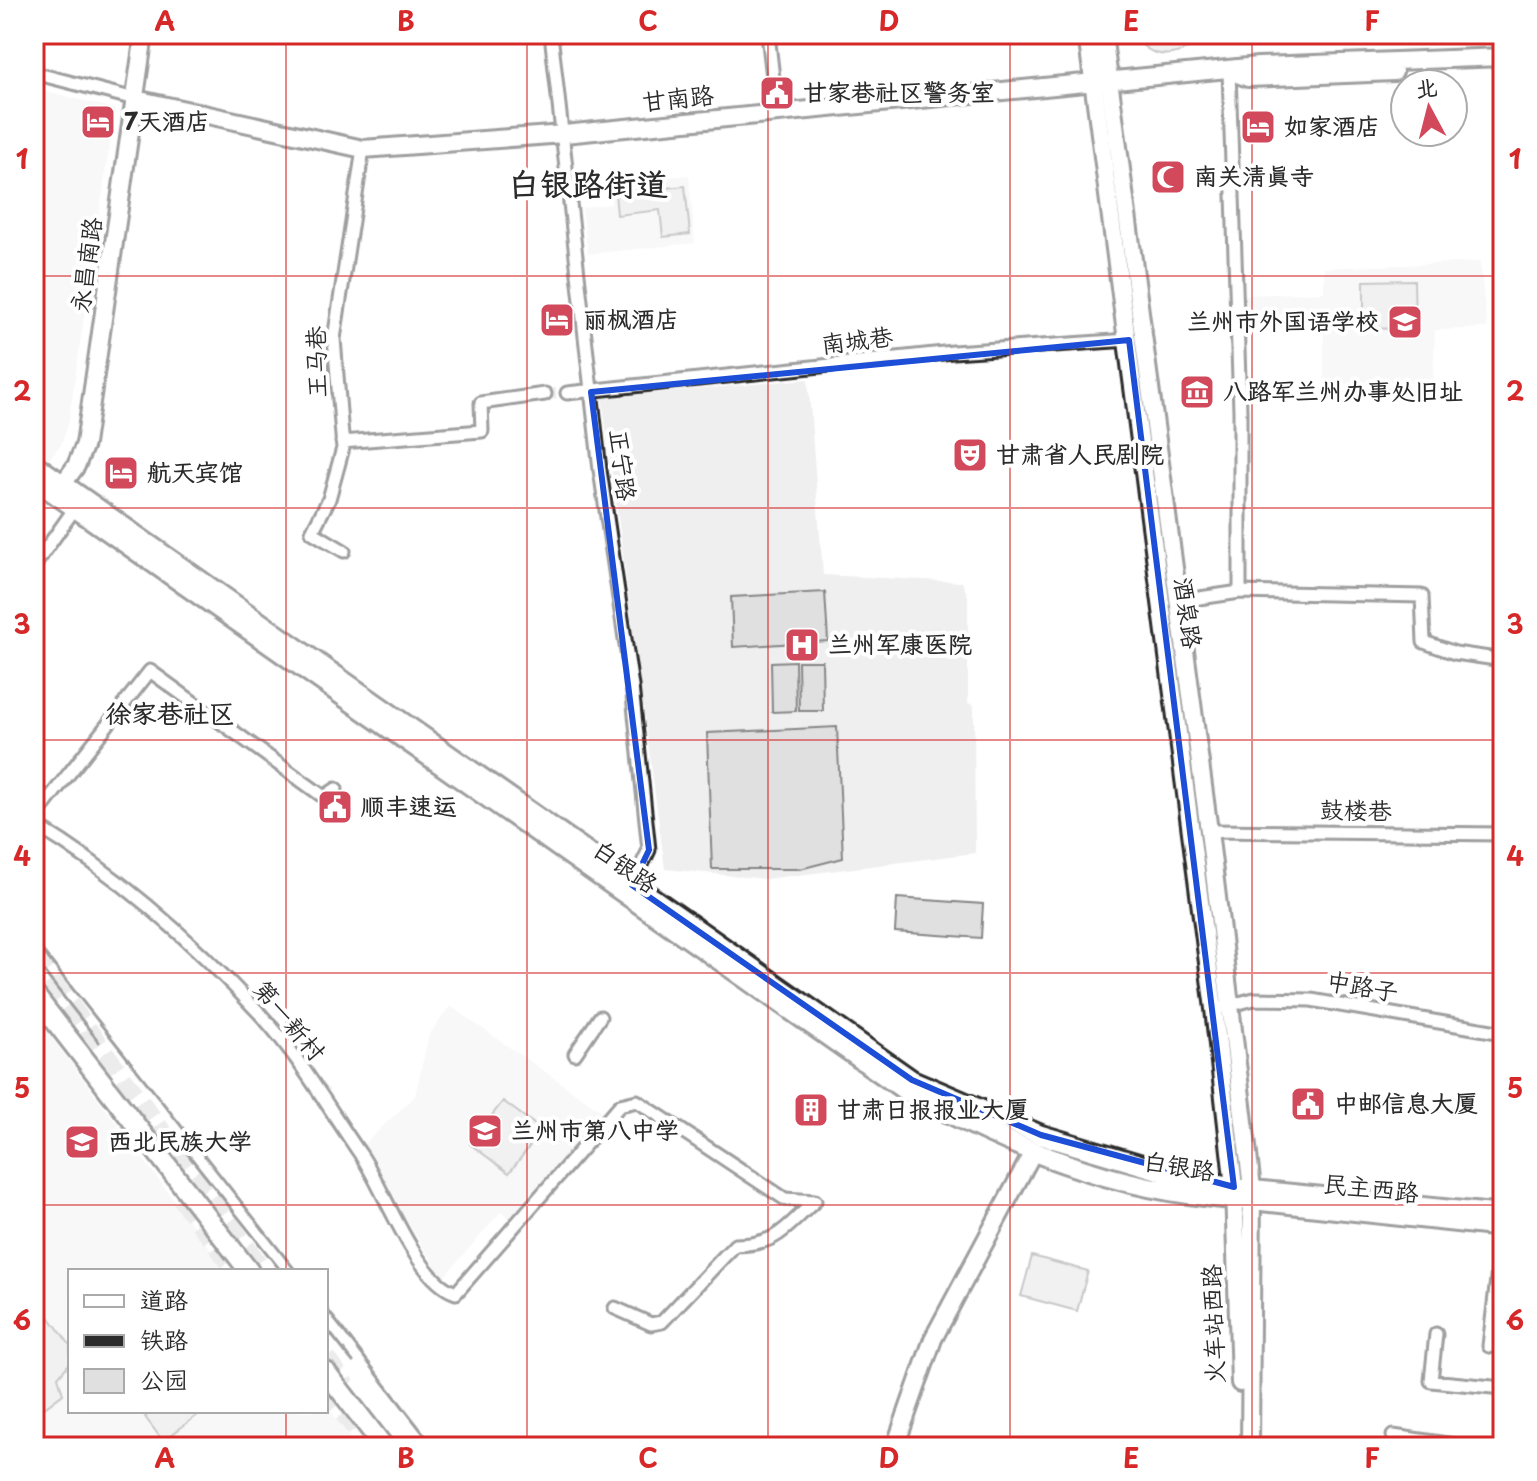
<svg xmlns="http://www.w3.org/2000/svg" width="1537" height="1481" viewBox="0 0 1537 1481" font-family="'Playpen Sans','LXGW WenKai TC',sans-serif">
  <rect width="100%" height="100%" fill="#fff"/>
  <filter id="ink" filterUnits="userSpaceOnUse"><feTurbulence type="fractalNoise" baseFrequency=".0125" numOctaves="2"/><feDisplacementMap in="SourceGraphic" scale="16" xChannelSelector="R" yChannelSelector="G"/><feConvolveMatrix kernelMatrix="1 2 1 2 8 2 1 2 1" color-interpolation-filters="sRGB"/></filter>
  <g filter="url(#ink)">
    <path fill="#efefef" d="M34,88L115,109L68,425L61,445L47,461L34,451Z
      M689,175L695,243L588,254L582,208L611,204L609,184Z
      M1480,262L1487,328L1435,330L1433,384H1324V313L1245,316V295L1324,292V268Z
      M808,379L823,575L962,582L968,596V703L974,705L975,853L766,879L665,869L602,398Z
      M450,1006L606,1114L518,1225L501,1212L443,1278L360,1148L415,1096L429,1035Z
      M34,1014L227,1271H70V1411H326V1404L356,1447H34Z"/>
    <path fill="#e0e0e0" stroke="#868686" stroke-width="2" d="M1133,34H1206L1207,35C1182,56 1154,66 1133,34Z
      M685,186L690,234L663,237L660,210L617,215L615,193Z
      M1414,280L1415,328L1364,329V281Z
      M825,592L828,641L733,647L731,597Z
      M795,661L796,711L772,712L771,662Z
      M798,661H822L823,711H799Z
      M837,727L843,858L800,869H712L707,733Z
      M897,898L983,904L981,938L895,932Z
      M503,1101L542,1130L509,1173L470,1144Z
      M1032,1256L1088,1271L1077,1311L1021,1296Z
      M47,1314L70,1345V1363L58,1377L63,1394L43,1409L34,1397V1324Z
      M153,1411H203L163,1441L145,1417Z"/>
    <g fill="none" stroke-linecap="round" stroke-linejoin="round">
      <path stroke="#d5d5d5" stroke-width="11" stroke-dasharray="11 5.5" stroke-linecap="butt" d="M545,394L567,393"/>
      <path stroke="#d5d5d5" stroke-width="20" stroke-dasharray="20 10" stroke-linecap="butt" d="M34,956L263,1271
        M181,1198L237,1271
        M326,1358L346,1386
        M326,1389L370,1447"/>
      <defs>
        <path id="street" d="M551,34L600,470L632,686L649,850L631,887
          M768,34L777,113
          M34,73L135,99
          M567,393L953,352L1129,340
          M342,442L482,431L481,403L545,394
          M344,551L312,532L329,499L343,448L334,339L363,149
          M34,566L75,508
          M1240,592L1422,596L1424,642L1455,653L1503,660
          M1179,601L1240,592V411L1229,71
          M34,818L150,671L324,797L336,789
          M34,824C119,875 195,943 262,1016C300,1058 329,1109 361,1155C385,1190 416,1281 456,1293L620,1105L637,1101L785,1199L815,1201
          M1209,831L1503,834
          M1224,1007L1254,999L1311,1000L1503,1033
          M575,1054L600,1017
          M1503,1228L1489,1346L1503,1347
          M615,1308L651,1324L662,1322L735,1245C779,1244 784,1229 815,1201
          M1436,1334L1431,1381L1503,1388
          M1393,1436L1468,1447"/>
        <path id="secondary" d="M1087,34L1214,1009L1234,1187L1240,1383
          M1103,34L1209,831L1252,1188L1250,1447
          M1235,73L1248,78L1394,72
          M135,99L363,149L564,134L1258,66L1503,57
          M57,492L76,466L85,444L144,34
          M1243,1188L1503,1214
          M1243,1200L1503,1228
          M895,1447L933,1339L1033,1152"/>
        <path id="primary" d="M34,464L912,1080L1041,1135L1169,1173L1234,1187
          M34,479L906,1091C1013,1148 1111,1190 1233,1199
          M34,994L249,1271
          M326,1372L384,1447"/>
      </defs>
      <use href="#street" stroke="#2b2b2b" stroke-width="17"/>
      <use href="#secondary" stroke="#2b2b2b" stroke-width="22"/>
      <use href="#primary" stroke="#2b2b2b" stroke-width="24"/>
      <use href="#street" stroke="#fff" stroke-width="11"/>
      <use href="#secondary" stroke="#fff" stroke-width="16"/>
      <use href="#primary" stroke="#fff" stroke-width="18"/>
      <path stroke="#2b2b2b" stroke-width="3" d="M34,940L296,1271
        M34,959L99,1042
        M179,1143L281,1271
        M326,1308L434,1447
        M326,1328L353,1362"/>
    </g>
  </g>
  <path d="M0 0H1537V1481H0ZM1129,340L1234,1187L1041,1135L912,1080L632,885L649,850L591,392Z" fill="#fff" fill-opacity=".55" fill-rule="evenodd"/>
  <path fill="none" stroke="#1d4ed8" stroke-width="6" stroke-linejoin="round" d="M1129,340L1234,1187L1041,1135L912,1080L632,885L649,850L591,392Z"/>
  <path fill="none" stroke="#d62828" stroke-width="2" stroke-opacity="0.55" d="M286,34V1271M527,34V1447M768,34V1447M1010,34V1447M1252,34V1447M34,276H1503M34,508H1503M34,740H1503M34,973H1503M34,1205H1503M286,1411V1447"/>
  <defs>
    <symbol id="civic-square" viewBox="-11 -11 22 22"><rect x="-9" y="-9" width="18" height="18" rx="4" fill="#d1495b" stroke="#fff"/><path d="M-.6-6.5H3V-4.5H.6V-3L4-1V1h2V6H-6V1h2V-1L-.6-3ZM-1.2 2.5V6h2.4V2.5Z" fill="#fff"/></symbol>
    <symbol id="hotel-square" viewBox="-11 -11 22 22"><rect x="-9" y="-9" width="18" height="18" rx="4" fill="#d1495b" stroke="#fff"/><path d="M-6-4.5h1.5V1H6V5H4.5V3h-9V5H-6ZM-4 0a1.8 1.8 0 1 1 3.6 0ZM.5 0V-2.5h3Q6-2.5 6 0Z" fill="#fff"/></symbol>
    <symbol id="mosque-square" viewBox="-11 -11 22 22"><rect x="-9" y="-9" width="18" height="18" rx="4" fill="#d1495b" stroke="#fff"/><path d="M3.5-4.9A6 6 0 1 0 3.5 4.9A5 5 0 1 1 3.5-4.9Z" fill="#fff"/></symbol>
    <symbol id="school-square" viewBox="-11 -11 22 22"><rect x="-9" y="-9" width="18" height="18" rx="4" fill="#d1495b" stroke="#fff"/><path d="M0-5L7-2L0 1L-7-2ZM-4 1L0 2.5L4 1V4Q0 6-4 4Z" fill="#fff"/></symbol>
    <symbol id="museum-square" viewBox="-11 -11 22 22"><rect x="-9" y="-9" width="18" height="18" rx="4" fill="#d1495b" stroke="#fff"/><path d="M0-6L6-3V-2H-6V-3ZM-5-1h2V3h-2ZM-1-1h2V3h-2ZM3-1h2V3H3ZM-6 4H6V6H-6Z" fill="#fff"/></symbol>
    <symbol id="theatre-square" viewBox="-11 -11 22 22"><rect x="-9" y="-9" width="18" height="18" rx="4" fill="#d1495b" stroke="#fff"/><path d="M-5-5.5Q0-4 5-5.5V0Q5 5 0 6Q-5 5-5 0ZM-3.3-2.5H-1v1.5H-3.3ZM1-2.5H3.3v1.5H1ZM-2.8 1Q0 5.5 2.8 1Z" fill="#fff"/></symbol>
    <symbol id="hospital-square" viewBox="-11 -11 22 22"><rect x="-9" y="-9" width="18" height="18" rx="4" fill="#d1495b" stroke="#fff"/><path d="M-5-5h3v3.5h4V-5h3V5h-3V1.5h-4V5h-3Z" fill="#fff"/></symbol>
    <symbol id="building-square" viewBox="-11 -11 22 22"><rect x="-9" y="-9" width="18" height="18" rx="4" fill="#d1495b" stroke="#fff"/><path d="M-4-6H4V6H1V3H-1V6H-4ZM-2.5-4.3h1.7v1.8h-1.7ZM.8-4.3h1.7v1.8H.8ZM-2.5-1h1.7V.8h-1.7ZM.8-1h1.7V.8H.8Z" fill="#fff"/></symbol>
    <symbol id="university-square" viewBox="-11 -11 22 22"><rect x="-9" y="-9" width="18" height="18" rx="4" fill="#d1495b" stroke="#fff"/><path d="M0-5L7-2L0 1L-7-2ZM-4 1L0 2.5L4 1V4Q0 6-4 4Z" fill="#fff"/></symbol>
  </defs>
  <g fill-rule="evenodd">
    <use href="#civic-square" x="757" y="73" width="40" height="40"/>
    <use href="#hotel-square" x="78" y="102" width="40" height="40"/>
    <use href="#hotel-square" x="1238" y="107" width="40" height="40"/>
    <use href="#mosque-square" x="1148" y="157" width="40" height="40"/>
    <use href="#hotel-square" x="537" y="300" width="40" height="40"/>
    <use href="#school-square" x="1385" y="302" width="40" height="40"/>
    <use href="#museum-square" x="1177" y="372" width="40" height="40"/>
    <use href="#theatre-square" x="950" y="435" width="40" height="40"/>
    <use href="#hotel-square" x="101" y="453" width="40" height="40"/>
    <use href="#hospital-square" x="782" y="625" width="40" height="40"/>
    <use href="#civic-square" x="315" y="787" width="40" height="40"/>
    <use href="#civic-square" x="1288" y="1084" width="40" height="40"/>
    <use href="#building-square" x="791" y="1090" width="40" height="40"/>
    <use href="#school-square" x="465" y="1111" width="40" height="40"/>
    <use href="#university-square" x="62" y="1122" width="40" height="40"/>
  </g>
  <g text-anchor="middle" stroke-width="8" stroke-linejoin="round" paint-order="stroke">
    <g font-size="24" font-weight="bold" fill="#2b2b2b" stroke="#fff" text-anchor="start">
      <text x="803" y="101">甘家巷社区警务室</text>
      <text x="124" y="130">7天酒店</text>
      <text x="1284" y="135">如家酒店</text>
      <text x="1194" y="185">南关清真寺</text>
      <text x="583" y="328">丽枫酒店</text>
      <text x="1379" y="330" text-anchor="end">兰州市外国语学校</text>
      <text x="1223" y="400">八路军兰州办事处旧址</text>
      <text x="996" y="463">甘肃省人民剧院</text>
      <text x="147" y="481">航天宾馆</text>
      <text x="828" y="653">兰州军康医院</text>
      <text x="361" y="815">顺丰速运</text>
      <text x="1334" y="1112">中邮信息大厦</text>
      <text x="837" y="1118">甘肃日报报业大厦</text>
      <text x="511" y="1139">兰州市第八中学</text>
      <text x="108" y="1150">西北民族大学</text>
    </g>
    <g font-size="24" fill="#2b2b2b" stroke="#fff">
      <text transform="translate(678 99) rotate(-6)" y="8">甘南路</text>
      <text transform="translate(87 265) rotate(-82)" y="8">永昌南路</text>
      <text transform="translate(857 341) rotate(-7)" y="8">南城巷</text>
      <text transform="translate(317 362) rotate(-91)" y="8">王马巷</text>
      <text transform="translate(622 465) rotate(83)" y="8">正宁路</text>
      <text transform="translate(1187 613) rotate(82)" y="8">酒泉路</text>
      <text transform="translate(1356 811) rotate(1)" y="8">鼓楼巷</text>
      <text transform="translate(625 867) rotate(35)" y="8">白银路</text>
      <text transform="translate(1362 987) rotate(10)" y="8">中路子</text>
      <text transform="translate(289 1021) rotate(50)" y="8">第一新村</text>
      <text transform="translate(1179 1167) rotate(9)" y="8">白银路</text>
      <text transform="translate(1371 1189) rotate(6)" y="8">民主西路</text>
      <text transform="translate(1214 1324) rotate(-92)" y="8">火车站西路</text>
    </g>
    <g font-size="26" font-weight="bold" fill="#2b2b2b" stroke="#fff">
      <text x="170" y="723">徐家巷社区</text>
    </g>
    <g font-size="32" font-weight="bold" fill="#2b2b2b" stroke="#fff">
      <text x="588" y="196">白银路街道</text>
    </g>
  </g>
  <rect width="1537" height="1481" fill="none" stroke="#fff" stroke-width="88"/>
  <rect x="68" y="1269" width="260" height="144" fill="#ffffff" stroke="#aaaaaa" stroke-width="2"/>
  <rect x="84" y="1295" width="40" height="12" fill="#ffffff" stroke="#aaaaaa" stroke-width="2"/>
  <text x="140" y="1309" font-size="24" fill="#2b2b2b">道路</text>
  <rect x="84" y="1335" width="40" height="12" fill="#2b2b2b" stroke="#aaaaaa" stroke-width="2"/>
  <text x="140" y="1349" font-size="24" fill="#2b2b2b">铁路</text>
  <rect x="84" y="1369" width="40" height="24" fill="#e0e0e0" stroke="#aaaaaa" stroke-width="2"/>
  <text x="140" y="1389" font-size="24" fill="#2b2b2b">公园</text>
  <g transform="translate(1429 108) rotate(353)"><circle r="38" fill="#ffffff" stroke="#aaaaaa" stroke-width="2"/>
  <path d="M0-6L14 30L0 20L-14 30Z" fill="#d1495b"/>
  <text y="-12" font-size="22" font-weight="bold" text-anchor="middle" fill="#2b2b2b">北</text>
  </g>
  <rect x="44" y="44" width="1449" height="1393" fill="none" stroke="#d62828" stroke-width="3"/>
  <g font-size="26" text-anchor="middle" font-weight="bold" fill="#d62828">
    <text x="165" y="31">A</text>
    <text x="406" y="31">B</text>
    <text x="648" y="31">C</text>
    <text x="889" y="31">D</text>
    <text x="1131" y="31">E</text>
    <text x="1372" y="31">F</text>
    <text x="22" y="169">1</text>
    <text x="1515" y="169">1</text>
    <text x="22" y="401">2</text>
    <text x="1515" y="401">2</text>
    <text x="22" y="634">3</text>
    <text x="1515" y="634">3</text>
    <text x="22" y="866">4</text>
    <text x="1515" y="866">4</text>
    <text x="22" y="1098">5</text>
    <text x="1515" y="1098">5</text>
    <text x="22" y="1330">6</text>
    <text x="1515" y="1330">6</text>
    <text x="165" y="1468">A</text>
    <text x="406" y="1468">B</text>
    <text x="648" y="1468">C</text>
    <text x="889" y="1468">D</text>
    <text x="1131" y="1468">E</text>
    <text x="1372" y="1468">F</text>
  </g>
</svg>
